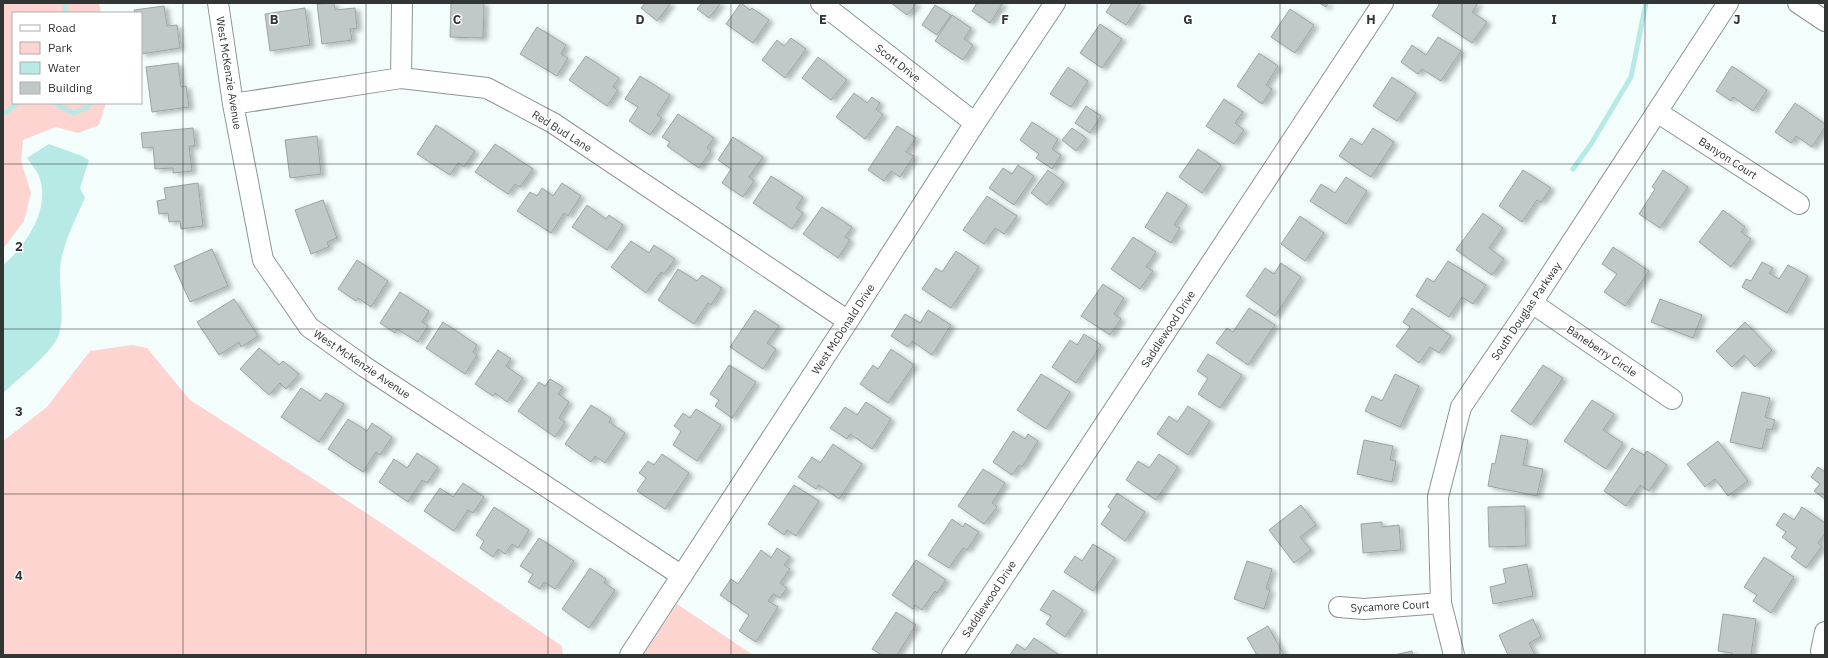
<svg xmlns="http://www.w3.org/2000/svg" width="1828" height="658" viewBox="0 0 1828 658" font-family="'IBM Plex Sans',sans-serif">
  <defs>
    <filter id="shadow"><feDropShadow dx="4.5" dy="2.5" stdDeviation="2" flood-color="#0004"/></filter>
  </defs>
  <rect width="100%" height="100%" fill="#f3fdfc"/>
  <path fill="#fdd4cf" d="M3,3H99L101,13H13V103H106L99,125L78,133L56,127L23,140L21,161L31,193L24,221L3,249Z
    M132,345L147,348L190,400L374,518L562,646L563,655H3V441L47,407L90,351Z
    M677,604L753,655H643Z"/>
  <path fill="#b7eae5" d="M49,144L82,156L89,160L80,188L85,198C76,218 65,239 61,261C57,284 67,320 57,339C44,360 21,376 3,393V265C27,245 51,208 39,176C36,170 31,163 27,158Z"/>
  <g fill="none" stroke-linecap="round" stroke-linejoin="round">
    <path stroke="#b7eae5" stroke-width="5" d="M65,3L66,13
      M56,103L61,107L74,113L88,107L91,103
      M3,113L7,112L17,103
      M1573,169L1591,144L1631,77L1646,3"/>
  </g>
  <path fill="#c0c9c8" stroke="#9ba4a4" filter="url(#shadow)" d="M334,3L335,10L355,8L357,28L350,29L352,40L322,44L317,4Z
    M451,3H484L483,38L450,37Z
    M645,3H671L657,21L641,8Z
    M702,3H721L709,18L697,9Z
    M741,3L750,10L752,8L769,20L753,43L726,24Z
    M891,3H917L907,15Z
    M977,3H1003L990,23L972,11Z
    M1112,3H1141L1126,25L1106,12Z
    M1319,3H1328L1326,7Z
    M1440,3H1478L1472,12L1487,22L1472,43L1432,16Z
    M935,5L951,15L937,35L922,25Z
    M164,6L167,26L177,25L180,48L141,54V13H135L134,10Z
    M305,8L310,45L270,51L265,14Z
    M1290,9L1314,25L1295,53L1271,37Z
    M952,15L971,28L964,39L973,45L963,60L935,41Z
    M1100,24L1122,39L1102,68L1080,53Z
    M537,27L566,45L561,54L568,58L557,76L520,54Z
    M1438,37L1461,51L1441,81L1422,69L1418,74L1401,62L1412,45L1426,55Z
    M791,38L806,49L785,78L762,60L777,40L784,46Z
    M1259,53L1278,66L1266,85L1272,89L1262,104L1237,86Z
    M586,56L619,78L613,87L618,90L607,106L569,80Z
    M818,57L847,80L831,100L802,78Z
    M178,63L181,87L186,86L189,107L152,112L146,67Z
    M1732,66L1767,90L1753,111L1733,97L1731,101L1716,91Z
    M1068,67L1088,81L1071,107L1050,94Z
    M640,76L670,95L657,115L662,118L650,135L629,121L638,107L625,99Z
    M1392,77L1416,93L1397,121L1373,106Z
    M854,93L867,103L872,97L880,103L876,109L883,115L865,139L836,117Z
    M1224,99L1243,112L1235,123L1244,130L1234,144L1206,126Z
    M1795,103L1825,124V127L1812,147L1796,136L1791,143L1775,132Z
    M1086,106L1101,116L1090,133L1075,123Z
    M678,114L714,138L707,148L711,151L699,168L667,146L670,142L662,137Z
    M1032,122L1058,139L1052,149L1061,155L1052,169L1036,158L1039,154L1020,140Z
    M436,125L475,151L464,167L458,163L450,175L417,154Z
    M897,126L916,138L906,152L914,156L900,177L891,171L884,181L868,170Z
    M193,128L195,146H189L192,171L173,173V168L155,169L153,147L143,148L141,133Z
    M1072,128L1086,138L1076,151L1062,140Z
    M1373,128L1394,142L1371,177L1339,156L1351,138L1362,145Z
    M317,136L321,174L290,178L285,140Z
    M733,137L763,157L749,177L754,181L743,197L722,183L731,169L718,160Z
    M495,144L533,169L520,187L515,184L508,194L475,172Z
    M1198,149L1221,165L1202,193L1179,177Z
    M1018,165L1034,176L1014,205L989,188L1003,168L1012,174Z
    M1048,170L1064,182L1047,205L1031,193Z
    M1523,170L1551,188L1541,202L1537,200L1522,222L1499,206Z
    M1663,170L1688,187L1660,228L1639,214L1655,189L1652,187Z
    M771,176L803,197L796,208L803,213L792,229L753,203Z
    M1346,177L1367,191L1346,224L1310,201L1321,184L1335,193Z
    M198,183L203,226L181,229L180,221L169,222L168,213L159,214L157,201L166,199L164,188Z
    M562,183L581,196L568,216L564,213L551,233L517,211L530,192L537,196L542,188L553,196Z
    M1167,192L1187,205L1174,225L1180,228L1171,243L1145,227Z
    M987,196L1017,216L1004,234L995,228L984,244L963,230Z
    M323,200L337,238L327,242L329,247L311,254L295,210Z
    M587,205L606,219L609,215L623,225L607,250L572,227Z
    M822,207L852,227L845,237L850,240L838,258L803,234Z
    M1723,210L1745,227L1741,232L1751,239L1731,267L1699,242Z
    M1483,213L1503,228L1489,248L1504,259L1492,275L1456,250Z
    M1300,216L1324,233L1305,261L1281,244Z
    M1133,237L1156,252L1146,267L1153,271L1140,289L1111,269Z
    M631,241L649,253L654,245L675,259L664,274L661,272L646,293L611,267Z
    M1613,247L1649,271L1625,306L1604,292L1617,274L1602,264Z
    M212,249L228,286L190,302L174,266Z
    M956,251L979,267L951,308L922,289L936,268L942,272Z
    M357,260L388,281L371,307L358,298L356,301L338,289Z
    M1448,261L1486,285L1473,304L1462,297L1449,317L1416,296L1427,278L1434,282Z
    M1762,262L1773,268L1769,273L1779,279L1788,265L1808,276L1787,313L1742,287L1746,279L1751,281Z
    M1281,263L1301,277L1275,316L1246,296L1265,268L1274,274Z
    M678,269L697,281L702,275L722,288L711,305L708,303L694,324L658,300Z
    M1103,284L1124,298L1114,314L1121,319L1110,335L1081,316Z
    M400,292L429,311L422,322L428,326L418,342L397,329L395,333L380,323Z
    M234,299L258,336L241,347L239,342L219,355L197,322Z
    M1660,299L1702,315L1693,338L1651,322Z
    M1249,308L1275,325L1248,365L1216,343L1227,328L1233,332Z
    M1412,308L1451,336L1439,353L1430,347L1419,363L1396,346L1410,327L1403,322Z
    M755,310L779,326L767,343L776,349L763,369L730,347Z
    M928,310L951,325L932,355L912,341L908,347L891,336L905,314L920,323Z
    M443,322L477,345L473,352L477,355L465,374L426,348Z
    M1745,322L1772,350L1755,367L1744,355L1732,367L1716,351Z
    M1084,334L1101,345L1076,383L1052,367L1070,340L1077,345Z
    M259,348L279,365L283,361L299,374L286,389L280,383L269,395L240,369Z
    M891,349L914,365L888,403L860,384L873,365L878,369Z
    M498,350L511,359L506,366L523,378L507,402L495,393L493,396L475,384Z
    M1208,354L1242,375L1220,408L1198,394L1208,378L1197,371Z
    M729,365L756,382L732,418L715,406L719,400L710,394Z
    M1543,365L1563,378L1531,425L1511,411Z
    M1041,374L1070,392L1046,429L1017,410Z
    M1395,374L1419,386L1400,427L1365,411L1372,396L1382,401Z
    M550,379L563,387L558,394L569,402L559,418L565,422L555,437L518,411L539,382L545,386Z
    M301,388L320,401L326,393L344,404L319,442L281,417Z
    M1742,392L1770,398L1765,417L1775,420L1772,430L1767,429L1762,449L1730,442Z
    M1592,400L1614,414L1603,430L1623,443L1606,469L1564,441Z
    M866,402L891,419L872,449L850,434L847,439L830,428L845,407L857,415Z
    M591,405L611,418L609,422L625,433L605,463L595,456L591,462L565,444Z
    M1188,406L1210,421L1188,455L1157,434L1169,416L1177,422Z
    M696,409L721,425L697,461L673,445L681,431L674,426L683,413L690,418Z
    M348,419L367,431L372,423L392,437L380,455L376,452L363,472L328,449Z
    M1013,431L1025,439L1028,434L1038,441L1022,467L1019,465L1012,475L993,462Z
    M1501,435L1528,440L1523,465L1543,469L1537,496L1488,486L1492,463L1495,464Z
    M1364,440L1393,446L1390,460L1396,461L1392,482L1357,474Z
    M1718,441L1748,481L1728,496L1715,479L1705,487L1687,464Z
    M833,444L862,464L839,499L819,485L816,489L798,477L812,457L820,463Z
    M1632,448L1644,455L1647,451L1667,465L1649,491L1640,485L1626,506L1604,491Z
    M417,453L438,467L427,483L422,480L408,502L379,482L394,459L407,468Z
    M662,454L689,473L665,509L637,491L646,478L639,473L648,461L654,465Z
    M1159,454L1178,467L1156,500L1126,480L1138,461L1149,468Z
    M1818,467L1825,472V499L1814,491L1820,484L1811,477Z
    M983,469L1005,483L992,503L997,507L984,524L958,506Z
    M463,483L484,497L473,513L468,510L454,531L424,511L440,488L453,497Z
    M794,485L819,501L796,536L787,530L784,535L768,524Z
    M1117,493L1145,512L1125,541L1101,524L1111,509L1108,507Z
    M1301,505L1316,525L1300,537L1311,550L1294,563L1269,530Z
    M1525,506L1526,546L1489,547L1488,507Z
    M494,507L529,530L518,548L512,544L505,554L498,549L493,557L480,548L484,541L476,535Z
    M1802,507L1825,523V533L1818,543L1822,546L1806,568L1791,557L1797,548L1782,537L1786,532L1776,525L1784,513L1794,520Z
    M952,519L963,527L965,523L979,532L967,550L963,548L949,568L928,555Z
    M1382,522V527L1399,525L1401,550L1363,553L1361,524Z
    M539,538L574,561L555,589L544,582L540,589L528,582L533,574L520,566Z
    M1093,544L1115,558L1093,591L1064,572L1075,556L1082,561Z
    M777,548L790,557L784,565L790,569L780,583L787,588L780,598L773,594L768,601L778,607L756,642L739,631L749,615L720,595L731,579L738,584L761,550L771,558Z
    M1764,557L1794,577L1771,613L1753,601L1757,595L1744,587Z
    M916,560L946,580L937,593L935,591L922,610L915,605L913,609L892,595Z
    M1247,561L1272,569L1266,589L1270,590L1264,609L1234,599Z
    M1527,564L1533,596L1493,604L1490,587L1506,583L1503,569Z
    M590,568L606,579L604,583L615,590L589,628L562,609Z
    M1053,590L1083,610L1065,637L1046,624L1051,616L1040,610Z
    M896,612L916,625L897,655H882L872,649Z
    M1723,614L1756,619L1751,655H1731L1732,653L1718,651Z
    M1533,619L1541,637L1529,643L1535,655H1508L1499,635Z
    M1268,626L1284,655H1257L1247,638Z
    M1034,638L1059,655H1010L1017,644L1025,650Z
    M1412,651L1413,655H1394Z"/>
  <g fill="none" stroke-linecap="round" stroke-linejoin="round">
    <defs>
      <path id="street" d="M218,3L233,104L263,260L309,327L365,367L682,576
        M821,3L975,123
        M1798,3L1825,21
        M401,78L402,3
        M233,104L401,78L487,88L553,123L848,321
        M1657,112L1799,204
        M1532,303L1672,399
        M1339,607L1364,609L1441,603
        M1821,651L1825,632
        M630,655L848,321L975,123L1055,3
        M952,655L1383,3
        M1454,655L1441,603L1438,497L1461,407L1532,303L1728,3"/>
    </defs>
    <use href="#street" stroke="#8c9594" stroke-width="22"/>
    <use href="#street" stroke="#fff" stroke-width="20"/>
  </g>
  <path fill="none" stroke="#313534" stroke-width="1" stroke-opacity="0.55" d="M183,3V655M366,3V655M548,3V655M731,3V655M914,3V655M1097,3V655M1280,3V655M1462,3V655M1645,3V655M3,164H1825M3,329H1825M3,494H1825"/>
  <g text-anchor="middle" stroke-width="3" stroke-linejoin="round" paint-order="stroke">
    <g font-size="11" fill="#313534" stroke="#fff">
      <text transform="translate(898 63) rotate(38)" y="4">Scott Drive</text>
      <text transform="translate(229 73) rotate(81)" y="4">West McKenzie Avenue</text>
      <text transform="translate(562 131) rotate(32)" y="4">Red Bud Lane</text>
      <text transform="translate(1728 158) rotate(33)" y="4">Banyon Court</text>
      <text transform="translate(1526 311) rotate(-56)" y="4">South Douglas Parkway</text>
      <text transform="translate(843 329) rotate(-57)" y="4">West McDonald Drive</text>
      <text transform="translate(1168 329) rotate(-57)" y="4">Saddlewood Drive</text>
      <text transform="translate(1602 351) rotate(34)" y="4">Baneberry Circle</text>
      <text transform="translate(362 364) rotate(34)" y="4">West McKenzie Avenue</text>
      <text transform="translate(989 599) rotate(-57)" y="4">Saddlewood Drive</text>
      <text transform="translate(1390 606) rotate(-3)" y="4">Sycamore Court</text>
    </g>
  </g>
  <g font-size="13" text-anchor="middle" font-weight="bold" fill="#313534" stroke="#fff" stroke-width="3" stroke-linejoin="round" paint-order="stroke">
    <text x="274" y="24">B</text>
    <text x="457" y="24">C</text>
    <text x="640" y="24">D</text>
    <text x="823" y="24">E</text>
    <text x="1005" y="24">F</text>
    <text x="1188" y="24">G</text>
    <text x="1371" y="24">H</text>
    <text x="1554" y="24">I</text>
    <text x="1737" y="24">J</text>
    <text x="19" y="251">2</text>
    <text x="19" y="416">3</text>
    <text x="19" y="580">4</text>
  </g>
  <rect width="1828" height="658" fill="none" stroke="#313534" stroke-width="8"/>
  <rect x="12" y="12" width="130" height="92" fill="#ffffff" stroke="#adaeae"/>
  <rect x="20" y="25" width="20" height="6" fill="#ffffff" stroke="#adaeae"/>
  <text x="48" y="32" font-size="12" fill="#313534">Road</text>
  <rect x="20" y="42" width="20" height="12" fill="#fdd4cf" stroke="#adaeae"/>
  <text x="48" y="52" font-size="12" fill="#313534">Park</text>
  <rect x="20" y="62" width="20" height="12" fill="#b7eae5" stroke="#adaeae"/>
  <text x="48" y="72" font-size="12" fill="#313534">Water</text>
  <rect x="20" y="82" width="20" height="12" fill="#c0c9c8" stroke="#adaeae"/>
  <text x="48" y="92" font-size="12" fill="#313534">Building</text>
</svg>
